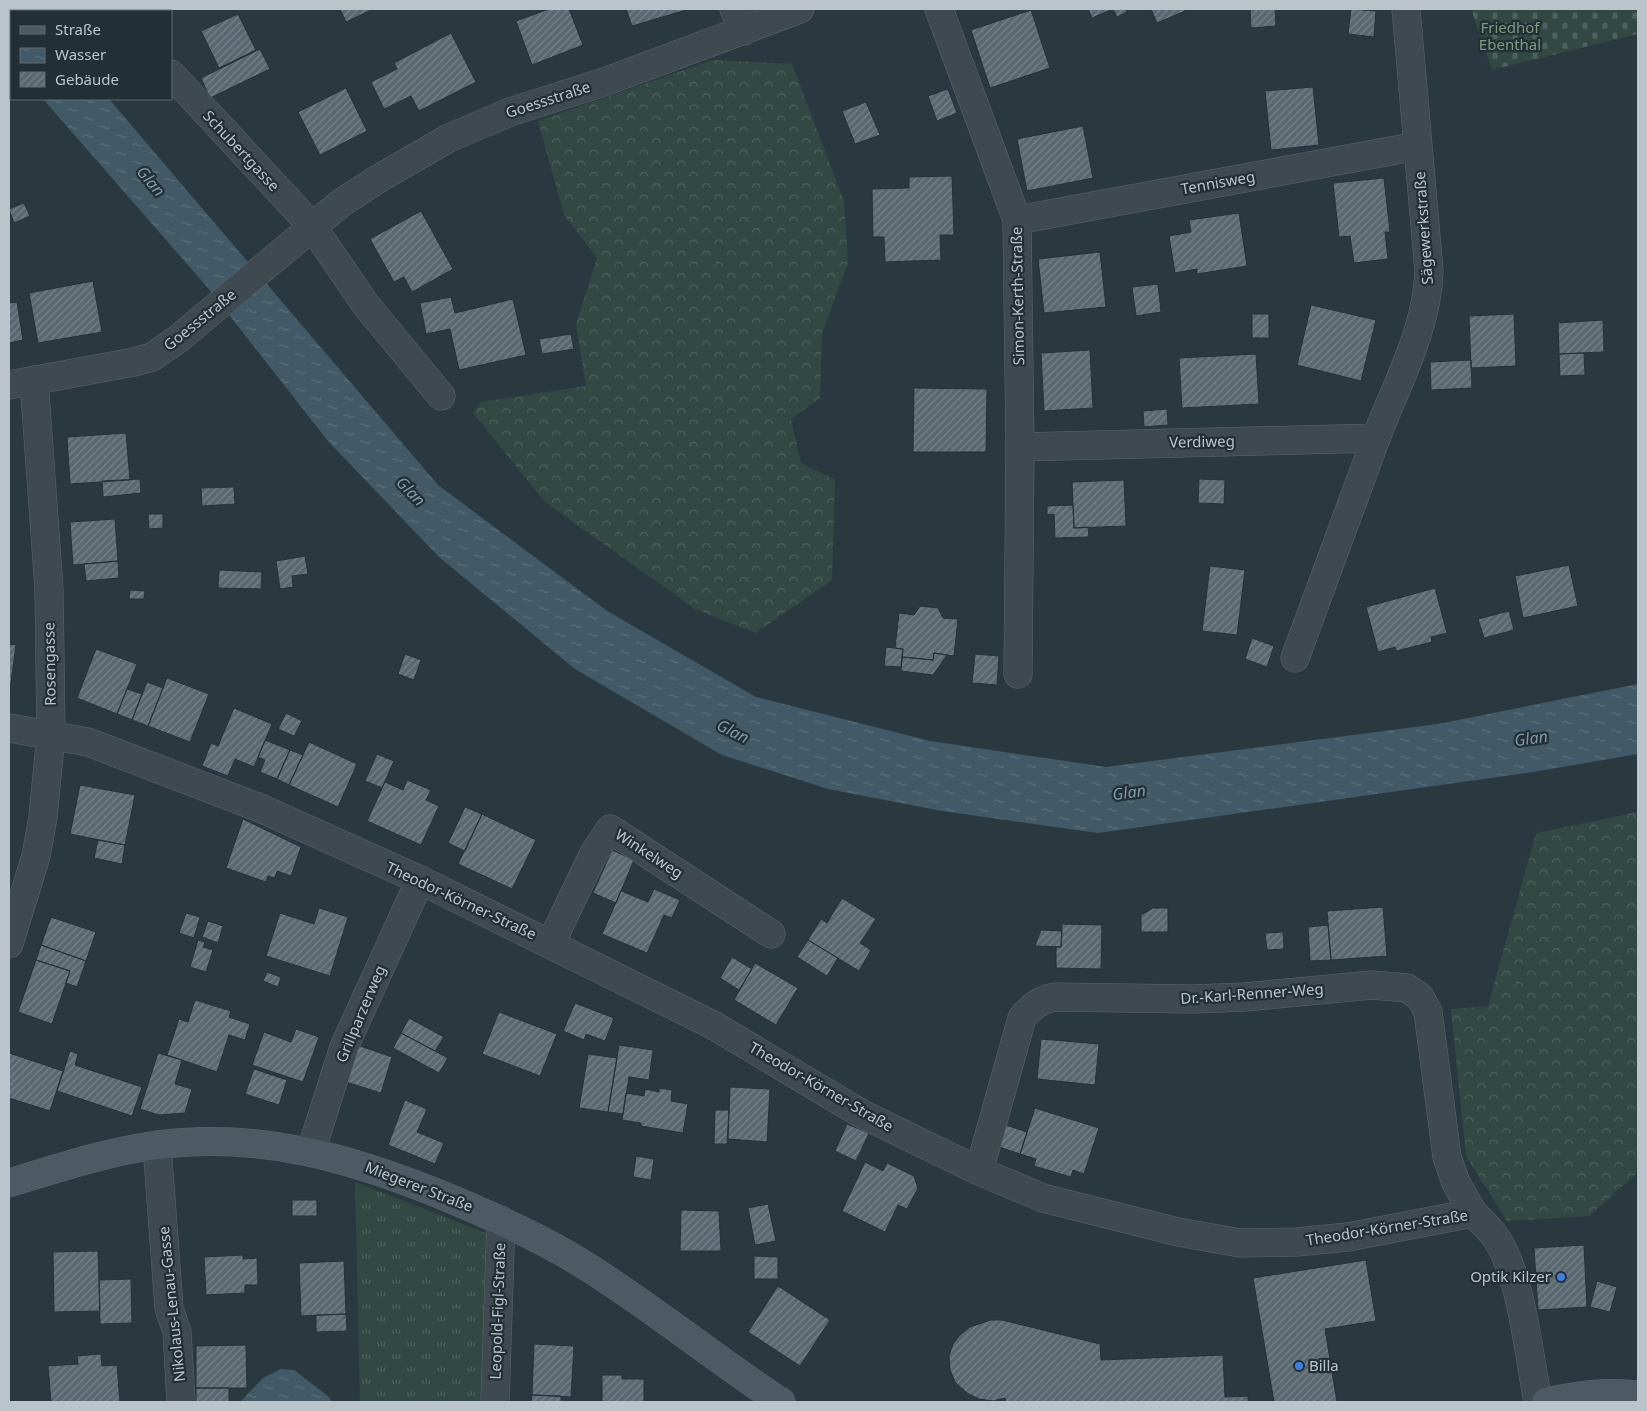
<svg xmlns="http://www.w3.org/2000/svg" width="1647" height="1411" viewBox="0 0 1647 1411" font-family="'Noto Sans',sans-serif">
  <defs>
    <pattern id="grass-tufts" width="24" height="20" patternUnits="userSpaceOnUse" patternTransform="scale(1.25)"><rect width="24" height="20" fill="#324843"/><path d="M3 7l-1-3M5 7V3M7 7l1-3M15 17l-1-3M17 17v-4M19 17l1-3" fill="none" stroke="#4e615d"/></pattern>
    <pattern id="forest-crowns" width="20" height="18" patternUnits="userSpaceOnUse" patternTransform="scale(1.25)"><rect width="20" height="18" fill="#324843"/><path d="M2 6a3 3 0 1 1 6 0M12 15a3 3 0 1 1 6 0" fill="none" stroke="#4e615d"/></pattern>
    <pattern id="cemetery-stones" width="16" height="16" patternUnits="userSpaceOnUse" patternTransform="scale(1.25)"><rect width="16" height="16" fill="#324843"/><path d="M2 7V4a2 2 0 0 1 4 0v3zM10 15v-3a2 2 0 0 1 4 0v3z" fill="#4e615d"/></pattern>
    <pattern id="water-ripples" width="26" height="14" patternUnits="userSpaceOnUse" patternTransform="scale(1.25)"><rect width="26" height="14" fill="#425a67"/><path d="M2 4q2-2 4 0t4 0M15 11q2-2 4 0t4 0" fill="none" stroke="#5b707b"/></pattern>
    <pattern id="building-hatch" width="6" height="6" patternUnits="userSpaceOnUse" patternTransform="scale(1.25)"><rect width="6" height="6" fill="#596870"/><path d="M-1 1l2-2M0 6l6-6M5 7l2-2" fill="none" stroke="#768389"/></pattern>
  </defs>
  <rect width="100%" height="100%" fill="#2a3940"/>
  <path fill="url(#grass-tufts)" d="M355,1182L488,1234L483,1402H360Z"/>
  <path fill="url(#forest-crowns)" d="M713,60L792,64L844,201L848,263L822,333L820,398L791,419L801,463L835,480L832,580L756,633L695,609L545,502L473,413L481,402L586,386L576,324L597,258L564,215L538,121Z
    M1638,812V1151L1636,1174L1589,1216L1507,1221L1466,1156L1451,1009L1488,1006L1536,833Z"/>
  <path fill="url(#cemetery-stones)" d="M1471,9H1638V34L1492,70Z"/>
  <path fill="url(#water-ripples)" d="M9,9H31L33,11H11V63L9,60Z
    M43,99H109L438,485L607,611L756,697L930,741L1106,767L1438,724L1638,684V754L1533,772L1098,833L942,811L828,789L722,755L575,669L439,557L328,441L208,288Z
    M281,1369L294,1370L329,1397L332,1402H240L263,1378Z"/>
  <path fill="url(#building-hatch)" stroke="#253138" d="M340,9H373L346,22Z
    M549,9H569L583,45L532,65L516,21Z
    M626,9H685L686,10L632,26Z
    M1088,9H1126L1127,12L1117,17L1113,9L1092,18Z
    M1151,9H1184L1185,11L1157,23Z
    M1250,9H1275L1276,26L1251,28Z
    M1351,9L1376,11L1374,37L1348,34Z
    M1031,10L1050,68L990,88L971,30Z
    M238,14L256,50L219,68L201,31Z
    M451,33L476,82L419,111L411,96L384,109L371,82L397,69L394,63Z
    M260,49L270,69L210,98L201,78Z
    M1313,87L1319,145L1271,150L1265,91Z
    M346,88L367,131L320,155L298,112Z
    M948,89L957,113L937,121L928,96Z
    M866,102L880,135L855,144L842,111Z
    M1083,126L1093,178L1027,191L1017,139Z
    M952,176L954,235H940L941,260L885,262L884,237H873L872,189L909,188V177Z
    M1384,178L1390,232H1385L1388,259L1354,263L1350,236L1339,237L1333,183Z
    M24,203L30,216L14,223L9,209Z
    M421,211L453,269L412,292L404,277L394,282L370,239Z
    M1239,213L1247,266L1197,274V269L1175,273L1169,236L1191,232L1189,220Z
    M1100,252L1106,307L1044,313L1038,259Z
    M93,281L102,332L38,343L29,293Z
    M1158,284L1161,312L1136,316L1132,287Z
    M451,297L455,313L513,299L526,355L459,370L450,329L426,334L420,303Z
    M17,302L23,340L9,343V303Z
    M1311,305L1376,320L1361,381L1297,365Z
    M1252,314H1269V338H1252Z
    M1514,314L1516,366L1471,368L1469,316Z
    M1603,320L1604,352L1559,354L1558,323Z
    M571,334L574,349L542,354L539,339Z
    M1090,350L1093,408L1044,411L1041,353Z
    M1584,353L1585,375L1560,376L1559,354Z
    M1256,354L1259,404L1182,408L1179,358Z
    M1471,360L1472,388L1431,390L1430,362Z
    M914,388L987,389L986,452H913Z
    M1167,409L1168,425L1144,427L1143,411Z
    M126,433L130,480L70,484L67,437Z
    M140,479L141,493L103,497L102,481Z
    M1199,479L1225,480L1224,504L1198,503Z
    M1124,480L1126,526L1074,528L1072,482Z
    M234,487L235,504L202,506L201,488Z
    M1073,505L1074,528L1088,527L1089,537L1055,538L1054,514L1047,515V506Z
    M148,514H163V528L149,529Z
    M115,519L118,561L73,565L70,522Z
    M305,556L308,574L292,576L293,587L280,589L276,561Z
    M118,561L119,578L86,581L84,564Z
    M1569,565L1578,606L1523,618L1515,576Z
    M1210,566L1245,570L1237,635L1202,631Z
    M219,570L262,572L261,589L218,588Z
    M1435,588L1447,633L1431,637L1432,642L1396,651L1395,647L1378,652L1366,607Z
    M130,590L145,591L144,599H129Z
    M920,606L938,608L943,618L958,619L954,656L934,653L933,660L902,657L903,649L895,648L899,613L914,615Z
    M1509,611L1514,630L1484,638L1478,619Z
    M1252,638L1274,646L1267,667L1245,659Z
    M9,644L16,645L10,690H9Z
    M886,647L903,649L901,667L884,666Z
    M96,649L137,664L117,714L77,698Z
    M934,653L947,655L933,675L901,671L902,657L933,660Z
    M405,654L421,660L414,680L398,674Z
    M975,654L999,656L997,685L972,683Z
    M167,678L209,694L190,742L148,726Z
    M147,682L163,688L148,726L132,720Z
    M127,689L142,694L132,720L117,714Z
    M234,708L272,724L254,767L235,759L228,776L202,766L211,743L218,746Z
    M286,713L302,721L294,736L278,729Z
    M265,740L290,750L277,779L260,772L265,760L258,757Z
    M309,742L357,764L338,807L289,785Z
    M290,750L303,755L289,785L277,779Z
    M377,754L394,761L382,788L365,781Z
    M407,780L431,790L426,800L439,806L421,845L367,821L385,782L403,790Z
    M80,785L135,795L125,845L70,834Z
    M465,807L482,814L465,851L448,843Z
    M482,814L536,840L512,889L458,864Z
    M243,819L301,847L291,876L277,871L275,878L268,876L266,882L226,868Z
    M98,840L125,845L122,864L94,858Z
    M612,850L634,860L616,903L593,893Z
    M654,889L680,900L672,918L664,915L647,953L602,934L621,891L648,902Z
    M842,898L876,919L860,943L871,950L859,971L808,940L821,919L827,923Z
    M1383,907L1387,956L1331,960L1327,911Z
    M319,908L348,917L330,976L266,956L280,913L314,924Z
    M1153,908H1168V932H1141V915Z
    M186,913L200,917L194,938L179,933Z
    M51,917L96,932L86,961L41,945Z
    M208,921L223,926L218,943L202,937Z
    M1062,924L1102,925L1101,969L1056,968V947H1061Z
    M1328,925L1331,960L1310,961L1308,927Z
    M1041,930L1062,931L1061,947L1035,946Z
    M1283,932L1284,949L1267,950L1265,933Z
    M198,940L205,942L203,947L213,950L206,972L190,967Z
    M808,940L838,958L827,976L797,957Z
    M41,945L86,961L77,987L66,983L70,971L36,960Z
    M732,957L752,969L739,990L720,978Z
    M36,960L70,971L52,1024L18,1012Z
    M755,963L798,988L776,1025L734,1000Z
    M267,972L281,977L278,987L263,981Z
    M195,1000L231,1011L229,1017L250,1024L245,1040L229,1035L217,1072L167,1055L179,1019L188,1022Z
    M575,1003L614,1018L605,1041L586,1034L584,1040L563,1031Z
    M499,1012L557,1034L540,1076L482,1054Z
    M409,1018L444,1037L435,1051L401,1033Z
    M296,1029L319,1037L303,1082L252,1065L264,1032L291,1042Z
    M401,1033L448,1058L439,1073L393,1048Z
    M1041,1039L1099,1044L1095,1085L1037,1079Z
    M357,1045L392,1057L381,1093L346,1082Z
    M619,1045L653,1050L649,1080L629,1077L623,1114L608,1112Z
    M70,1051L78,1054L75,1065L142,1087L132,1116L57,1091Z
    M9,1053L63,1071L50,1111L9,1098Z
    M158,1053L182,1060L175,1084L192,1089L185,1113L159,1115L140,1109Z
    M588,1054L617,1058L608,1112L579,1108Z
    M254,1069L287,1080L279,1105L245,1094Z
    M730,1087L770,1089L767,1142L728,1139Z
    M659,1088L672,1090L671,1101L688,1104L683,1133L641,1126V1123L622,1120L626,1093L644,1096L645,1089L659,1092Z
    M405,1100L427,1109L417,1132L444,1143L435,1164L388,1145Z
    M1035,1108L1099,1128L1084,1174L1073,1170L1071,1177L1034,1166L1036,1159L1020,1154Z
    M715,1110H729L727,1144H714Z
    M847,1124L869,1133L856,1161L835,1151Z
    M1006,1125L1027,1132L1020,1154L999,1147Z
    M636,1156L654,1159L651,1180L633,1177Z
    M865,1162L883,1171L887,1163L914,1176L918,1188L907,1209L898,1205L885,1232L842,1211Z
    M292,1200H317V1216H292Z
    M768,1204L776,1241L755,1245L748,1208Z
    M681,1210L719,1211L721,1251H680Z
    M1584,1245L1587,1307L1538,1310L1534,1248Z
    M98,1251L100,1311L54,1312L53,1252Z
    M243,1255V1259L257,1258L258,1285H245V1293L206,1295L204,1257Z
    M754,1256L778,1257V1279H754Z
    M1366,1260L1376,1321L1325,1329L1337,1402H1274L1253,1278Z
    M344,1261L346,1314L301,1316L299,1263Z
    M131,1279L132,1323L100,1324L99,1280Z
    M1597,1281L1617,1287L1610,1312L1590,1307Z
    M778,1286L830,1320L800,1366L748,1332Z
    M346,1314L347,1331L316,1332V1315Z
    M991,1320H1002L1100,1344L1101,1360L1223,1355L1225,1397L1248,1396V1402H1006L1005,1398L993,1401L979,1399L967,1393L955,1382L950,1370L949,1356L953,1344L960,1335L970,1327Z
    M534,1344L574,1346L571,1397L532,1395Z
    M246,1345L247,1388H196V1346Z
    M101,1354L102,1366L117,1365L120,1402H51L48,1366L78,1364L77,1356Z
    M602,1375H622V1379H644V1402H602Z
    M196,1388H229V1402H196Z
    M532,1395L561,1396V1402H531Z"/>
  <g fill="none" stroke-linecap="round" stroke-linejoin="round">
    <defs>
      <path id="minor" d="M134,9V11
        M734,9L744,31
        M939,9L1017,220L1020,447
        M171,74L312,226L366,305L441,396
        M1017,220L1418,146
        M9,385L134,362L152,357L178,339L341,203L378,179L449,138L510,112L604,82L800,9
        M1376,438C1397,383 1427,330 1429,271L1406,9
        M1018,674L1020,447L1376,438L1295,658
        M9,728L88,742L260,808L420,880L713,1025L862,1114L979,1171L1043,1198L1178,1232L1240,1243L1296,1242L1348,1237L1473,1213C1480,1220 1488,1227 1494,1235C1521,1270 1529,1357 1538,1402
        M551,943L594,853L610,829L771,934
        M9,944L36,856L43,817L51,734L49,589L34,380
        M157,1145L169,1308L177,1332L181,1402
        M311,1151L344,1047L420,880
        M979,1171L1022,1018C1032,1006 1040,1000 1055,997L1193,999L1245,997L1372,985L1407,988L1420,997L1428,1012L1447,1157L1456,1183L1473,1213
        M495,1402L501,1220"/>
      <path id="secondary" d="M9,1183C58,1168 106,1152 157,1145C261,1131 354,1159 449,1198C496,1218 543,1239 586,1266C653,1308 715,1359 781,1402
        M1546,1402C1578,1395 1606,1391 1638,1395"/>
    </defs>
    <use href="#minor" stroke="#5c676d" stroke-width="29"/>
    <use href="#secondary" stroke="#5c676d" stroke-width="29"/>
    <use href="#minor" stroke="#3e4a50" stroke-width="28"/>
    <use href="#secondary" stroke="#4d5a63" stroke-width="28"/>
  </g>
  <g fill="#3f7fe0" stroke="#232f36" stroke-width="2">
    <circle cx="1561" cy="1277" r="5"/>
    <circle cx="1299" cy="1366" r="5"/>
  </g>
  <g text-anchor="middle" stroke-width="4.5" stroke-linejoin="round" paint-order="stroke">
    <g font-size="15" fill="#7c9d7c" stroke="#232f36">
      <text x="1510" y="33">Friedhof<tspan x="1510" dy="17">Ebenthal</tspan></text>
    </g>
    <g font-size="15" fill="#bbc4ca" stroke="#232f36">
      <text transform="translate(548 100) rotate(-18)" y="5">Goessstraße</text>
      <text transform="translate(241 151) rotate(47)" y="5">Schubertgasse</text>
      <text transform="translate(1218 183) rotate(-10)" y="5">Tennisweg</text>
      <text transform="translate(1424 228) rotate(-94)" y="5">Sägewerkstraße</text>
      <text transform="translate(1018 296) rotate(-91)" y="5">Simon-Kerth-Straße</text>
      <text transform="translate(200 320) rotate(-39)" y="5">Goessstraße</text>
      <text transform="translate(1202 442) rotate(-1)" y="5">Verdiweg</text>
      <text transform="translate(50 664) rotate(-91)" y="5">Rosengasse</text>
      <text transform="translate(649 854) rotate(33)" y="5">Winkelweg</text>
      <text transform="translate(461 901) rotate(25)" y="5">Theodor-Körner-Straße</text>
      <text transform="translate(1252 994) rotate(-4)" y="5">Dr.-Karl-Renner-Weg</text>
      <text transform="translate(361 1014) rotate(-67)" y="5">Grillparzerweg</text>
      <text transform="translate(821 1087) rotate(30)" y="5">Theodor-Körner-Straße</text>
      <text transform="translate(419 1187) rotate(21)" y="5">Miegerer Straße</text>
      <text transform="translate(1387 1228) rotate(-9)" y="5">Theodor-Körner-Straße</text>
      <text transform="translate(172 1304) rotate(-96)" y="5">Nikolaus-Lenau-Gasse</text>
      <text transform="translate(498 1311) rotate(-88)" y="5">Leopold-Figl-Straße</text>
    </g>
    <g font-size="15" fill="#bbc4ca" stroke="#232f36" text-anchor="end">
      <text x="1551" y="1282">Optik Kilzer</text>
      <text x="1309" y="1371" text-anchor="start">Billa</text>
    </g>
    <g font-size="16" font-style="italic" fill="#7f9baa" stroke="#232f36">
      <text transform="translate(151 181) rotate(50)" y="6">Glan</text>
      <text transform="translate(411 491) rotate(46)" y="6">Glan</text>
      <text transform="translate(733 731) rotate(26)" y="6">Glan</text>
      <text transform="translate(1531 738) rotate(-8)" y="6">Glan</text>
      <text transform="translate(1129 792) rotate(-8)" y="6">Glan</text>
    </g>
  </g>
  <rect width="1647" height="1411" fill="none" stroke="#bbc4ca" stroke-width="20"/>
  <rect x="10" y="10" width="162" height="90" fill="#232f36" stroke="#606b71"/>
  <rect x="20" y="26" width="25" height="8" fill="#4d5a63" stroke="#606b71"/>
  <text x="55" y="35" font-size="15" fill="#bbc4ca">Straße</text>
  <rect x="20" y="48" width="25" height="15" fill="url(#water-ripples)" stroke="#606b71"/>
  <text x="55" y="60" font-size="15" fill="#bbc4ca">Wasser</text>
  <rect x="20" y="72" width="25" height="15" fill="url(#building-hatch)" stroke="#606b71"/>
  <text x="55" y="85" font-size="15" fill="#bbc4ca">Gebäude</text>
</svg>
